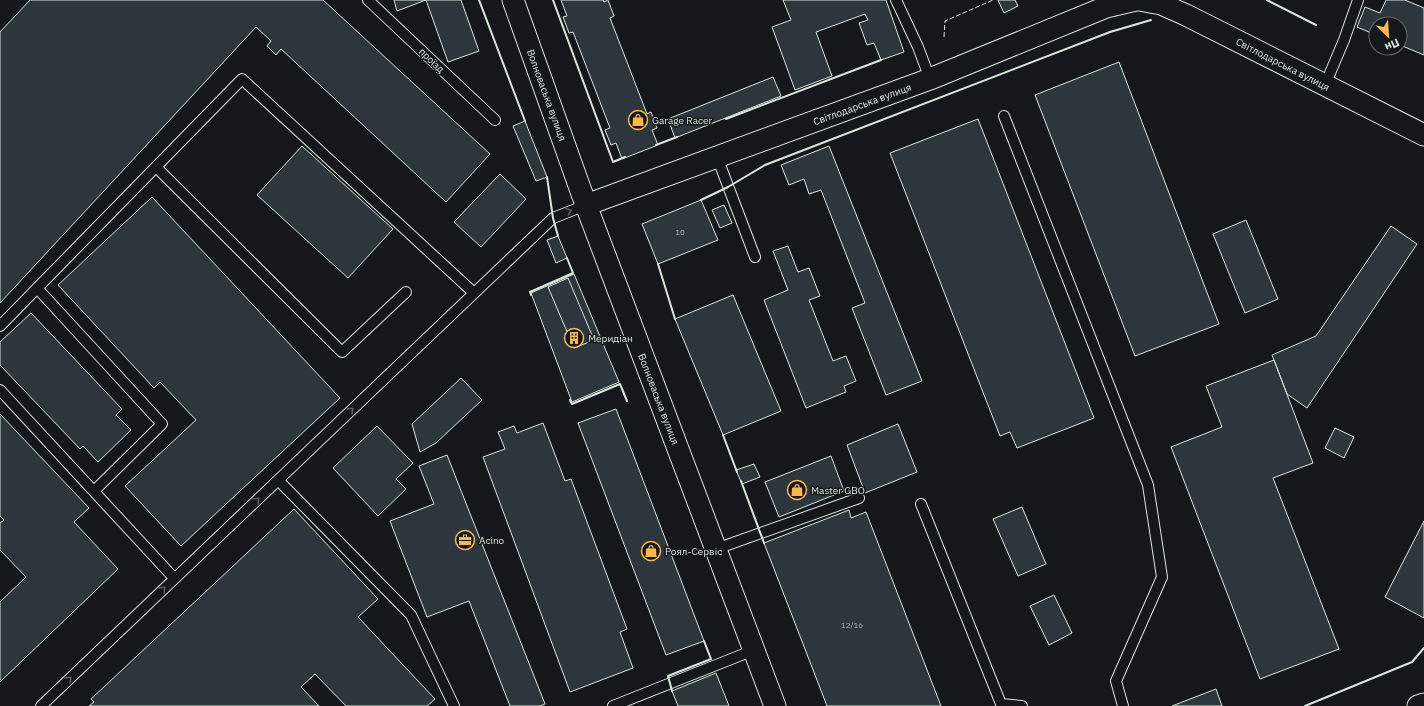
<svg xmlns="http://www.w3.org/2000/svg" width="1424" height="706" viewBox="0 0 1424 706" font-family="'IBM Plex Sans',sans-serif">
  <rect width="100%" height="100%" fill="#14181c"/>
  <path fill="#2c363c" stroke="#d8e6dc" d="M30,0H323L490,154L446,202L281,49L276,55L267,46L271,41L256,27L0,303V32Z
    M394,0H461L479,51L448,62L426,0L397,11Z
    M561,0H603L604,2L608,0L614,16L610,18L647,114L651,112L657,128L652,130L658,145L622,159L616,143L611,145L605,130L610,128L573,32L569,33L563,17L567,16Z
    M783,0H886L904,52L881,60L874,43L867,45L859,23L868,20L865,14L816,32L832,76L795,90L772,27L791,20Z
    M998,0H1015L1018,6L1004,13Z
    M1386,0H1405L1424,8V55L1400,45V24H1376V35L1357,27L1365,7L1380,13Z
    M1119,62L1219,324L1135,356L1035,95Z
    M773,77L781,96L675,138L668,119Z
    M978,119L1094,418L1017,448L1010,432L1000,436L890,153Z
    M525,121L547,177L536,181L513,126Z
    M302,146L393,229L348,278L257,195Z
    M829,146L922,381L886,395L852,308L865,303L821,190L809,194L804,179L789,185L781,165Z
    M500,174L526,199L481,247L454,222Z
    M152,197L340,398L181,546L125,486L196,420L160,382L154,388L58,285Z
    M701,200L718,240L658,264L642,224Z
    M724,205L732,223L720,228L712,210Z
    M1246,220L1278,299L1245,313L1213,234Z
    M1391,226L1417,244L1307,408L1287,394L1272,355L1316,336Z
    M558,236L567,258L556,263L547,240Z
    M788,246L798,272L809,268L820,296L809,300L833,361L846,356L856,381L844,386L846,392L806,408L764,300L788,290L773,251Z
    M574,274L619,382L572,402L531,293Z
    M568,278L594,340L574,348L548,287Z
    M733,295L781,411L723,435L675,319Z
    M31,313L122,409L116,415L131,430L98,462L83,446L80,449L0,365V342Z
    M1274,360L1313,463L1273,478L1339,649L1260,679L1171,447L1222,427L1206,386Z
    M461,378L482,400L436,443L420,452L412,424Z
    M616,409L704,641L666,655L578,423Z
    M0,414L89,508L74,522L118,569L0,682V602L26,577L0,550V523L4,520L0,516Z
    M543,423L565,481L571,479L627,629L620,632L633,668L570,692L483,457L505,449L498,432L514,426L517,433Z
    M898,424L917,472L865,493L847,445Z
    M377,426L413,463L396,479L406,489L378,516L333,468Z
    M1335,428L1354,437L1344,458L1325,448Z
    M447,455L545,704L540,706H510L469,601L427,617L390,521L434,504L419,466Z
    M831,456L844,491L779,517L765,482Z
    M754,464L760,477L742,484L736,470Z
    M1022,507L1046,564L1018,576L993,519Z
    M294,509L378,599L358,617L435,699L427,706H346L315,674L301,687L319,706H89L94,702L91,699Z
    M849,510L851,518L866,512L941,706H827L764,543Z
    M1424,521V618L1385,597Z
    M1054,595L1072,633L1049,645L1030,606Z
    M716,673L729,706H678L672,691Z
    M1216,689L1222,706H1172Z"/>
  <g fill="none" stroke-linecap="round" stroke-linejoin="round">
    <defs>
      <path id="lane" d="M368,0L495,120
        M896,0L918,47L930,79
        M1325,85L1344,40L1358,0
        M1004,116L1148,485L1162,577L1116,681L1123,706
        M717,157L755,257
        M156,167L342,352L406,292
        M37,288L162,424L94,491
        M0,326L242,79L474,293
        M0,390L174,578
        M278,480L411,615L454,706
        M921,504L1001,704L1022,706
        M716,549L859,498
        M41,706L553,218L586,205
        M613,706L754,650"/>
      <path id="street" d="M513,0L586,205L775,706
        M1139,0L1161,4L1186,15L1424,135
        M586,205L930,79L1106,7L1136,0
        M1418,706L1424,704"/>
    </defs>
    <use href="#lane" stroke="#d8e6dc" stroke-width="12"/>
    <use href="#street" stroke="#d8e6dc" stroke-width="23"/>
    <use href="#lane" stroke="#14181c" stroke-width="10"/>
    <use href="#street" stroke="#14181c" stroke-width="21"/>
    <path stroke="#d8e6dc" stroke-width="1" stroke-dasharray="5 2" stroke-linecap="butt" d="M944,37L945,21L993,0"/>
    <path stroke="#d8e6dc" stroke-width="2" d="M479,0L525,121
      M553,0L613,162L625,157
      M1267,0L1316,25
      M726,119L881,60
      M656,145L677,137
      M547,177L553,218L558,236
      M701,200L728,187L765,165L1110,32L1151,20
      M658,264L675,319
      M531,295L530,292L573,273L567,258
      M570,400L572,404L620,384L627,401
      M723,435L737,472
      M741,481L764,543
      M672,691L668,676L711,659L704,641
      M1305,706L1412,662L1424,648"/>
  </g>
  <defs><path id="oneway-chevron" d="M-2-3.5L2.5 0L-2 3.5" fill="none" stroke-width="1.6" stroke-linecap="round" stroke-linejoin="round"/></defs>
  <g stroke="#59605f">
    <use href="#oneway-chevron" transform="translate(569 211) rotate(-20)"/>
    <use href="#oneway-chevron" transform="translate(351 410) rotate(-44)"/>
    <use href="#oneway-chevron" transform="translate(257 500) rotate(-44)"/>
    <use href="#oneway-chevron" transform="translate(163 589) rotate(-44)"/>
    <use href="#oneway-chevron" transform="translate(69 679) rotate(-44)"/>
  </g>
  <defs>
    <symbol id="shop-ring" viewBox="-11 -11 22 22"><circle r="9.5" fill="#14181c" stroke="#ffb74d" stroke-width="1.5"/><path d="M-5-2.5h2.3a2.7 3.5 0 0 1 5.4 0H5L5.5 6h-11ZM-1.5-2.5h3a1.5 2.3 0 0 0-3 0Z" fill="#ffb74d"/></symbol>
    <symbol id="building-ring" viewBox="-11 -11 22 22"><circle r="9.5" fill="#14181c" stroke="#ffb74d" stroke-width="1.5"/><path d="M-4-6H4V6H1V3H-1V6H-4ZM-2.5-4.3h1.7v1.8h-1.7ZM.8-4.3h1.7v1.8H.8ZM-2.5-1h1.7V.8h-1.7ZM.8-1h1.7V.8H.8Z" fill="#ffb74d"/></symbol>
    <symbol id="office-ring" viewBox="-11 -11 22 22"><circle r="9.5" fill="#14181c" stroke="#ffb74d" stroke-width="1.5"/><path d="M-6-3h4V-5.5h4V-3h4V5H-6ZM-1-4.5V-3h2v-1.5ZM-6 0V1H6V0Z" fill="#ffb74d"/></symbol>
  </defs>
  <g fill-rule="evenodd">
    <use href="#shop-ring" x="627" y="109" width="22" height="22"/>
    <use href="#building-ring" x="563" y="327" width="22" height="22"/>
    <use href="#shop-ring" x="786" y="479" width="22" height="22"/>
    <use href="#office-ring" x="454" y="529" width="22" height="22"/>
    <use href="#shop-ring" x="640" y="540" width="22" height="22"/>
  </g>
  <g text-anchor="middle" stroke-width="3" stroke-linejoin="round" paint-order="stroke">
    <g font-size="8" fill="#adbab4">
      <text x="680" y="235">10</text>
      <text x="852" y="628">12/16</text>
    </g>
    <g font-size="10" fill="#d8e6dc" stroke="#14181c">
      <text transform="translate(432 60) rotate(44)" y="4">проїзд</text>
      <text transform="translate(1283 64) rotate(27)" y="4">Світлодарська вулиця</text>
      <text transform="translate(547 95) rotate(70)" y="4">Волноваська вулиця</text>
      <text transform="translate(862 104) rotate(-20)" y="4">Світлодарська вулиця</text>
      <text transform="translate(659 399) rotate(69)" y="4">Волноваська вулиця</text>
    </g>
    <g font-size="10" fill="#d8e6dc" stroke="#14181c" text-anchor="start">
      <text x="652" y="124">Garage Racer</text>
      <text x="588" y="342">Меридіан</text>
      <text x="811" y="494">Master GBO</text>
      <text x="479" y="544">Acino</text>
      <text x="665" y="555">Роял-Сервіс</text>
    </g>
  </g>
  <g transform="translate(1388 36) rotate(155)"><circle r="19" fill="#14181c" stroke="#626a69"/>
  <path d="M0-3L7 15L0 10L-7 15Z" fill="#ffb74d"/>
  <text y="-6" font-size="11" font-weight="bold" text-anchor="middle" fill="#d8e6dc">Пн</text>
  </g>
</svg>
